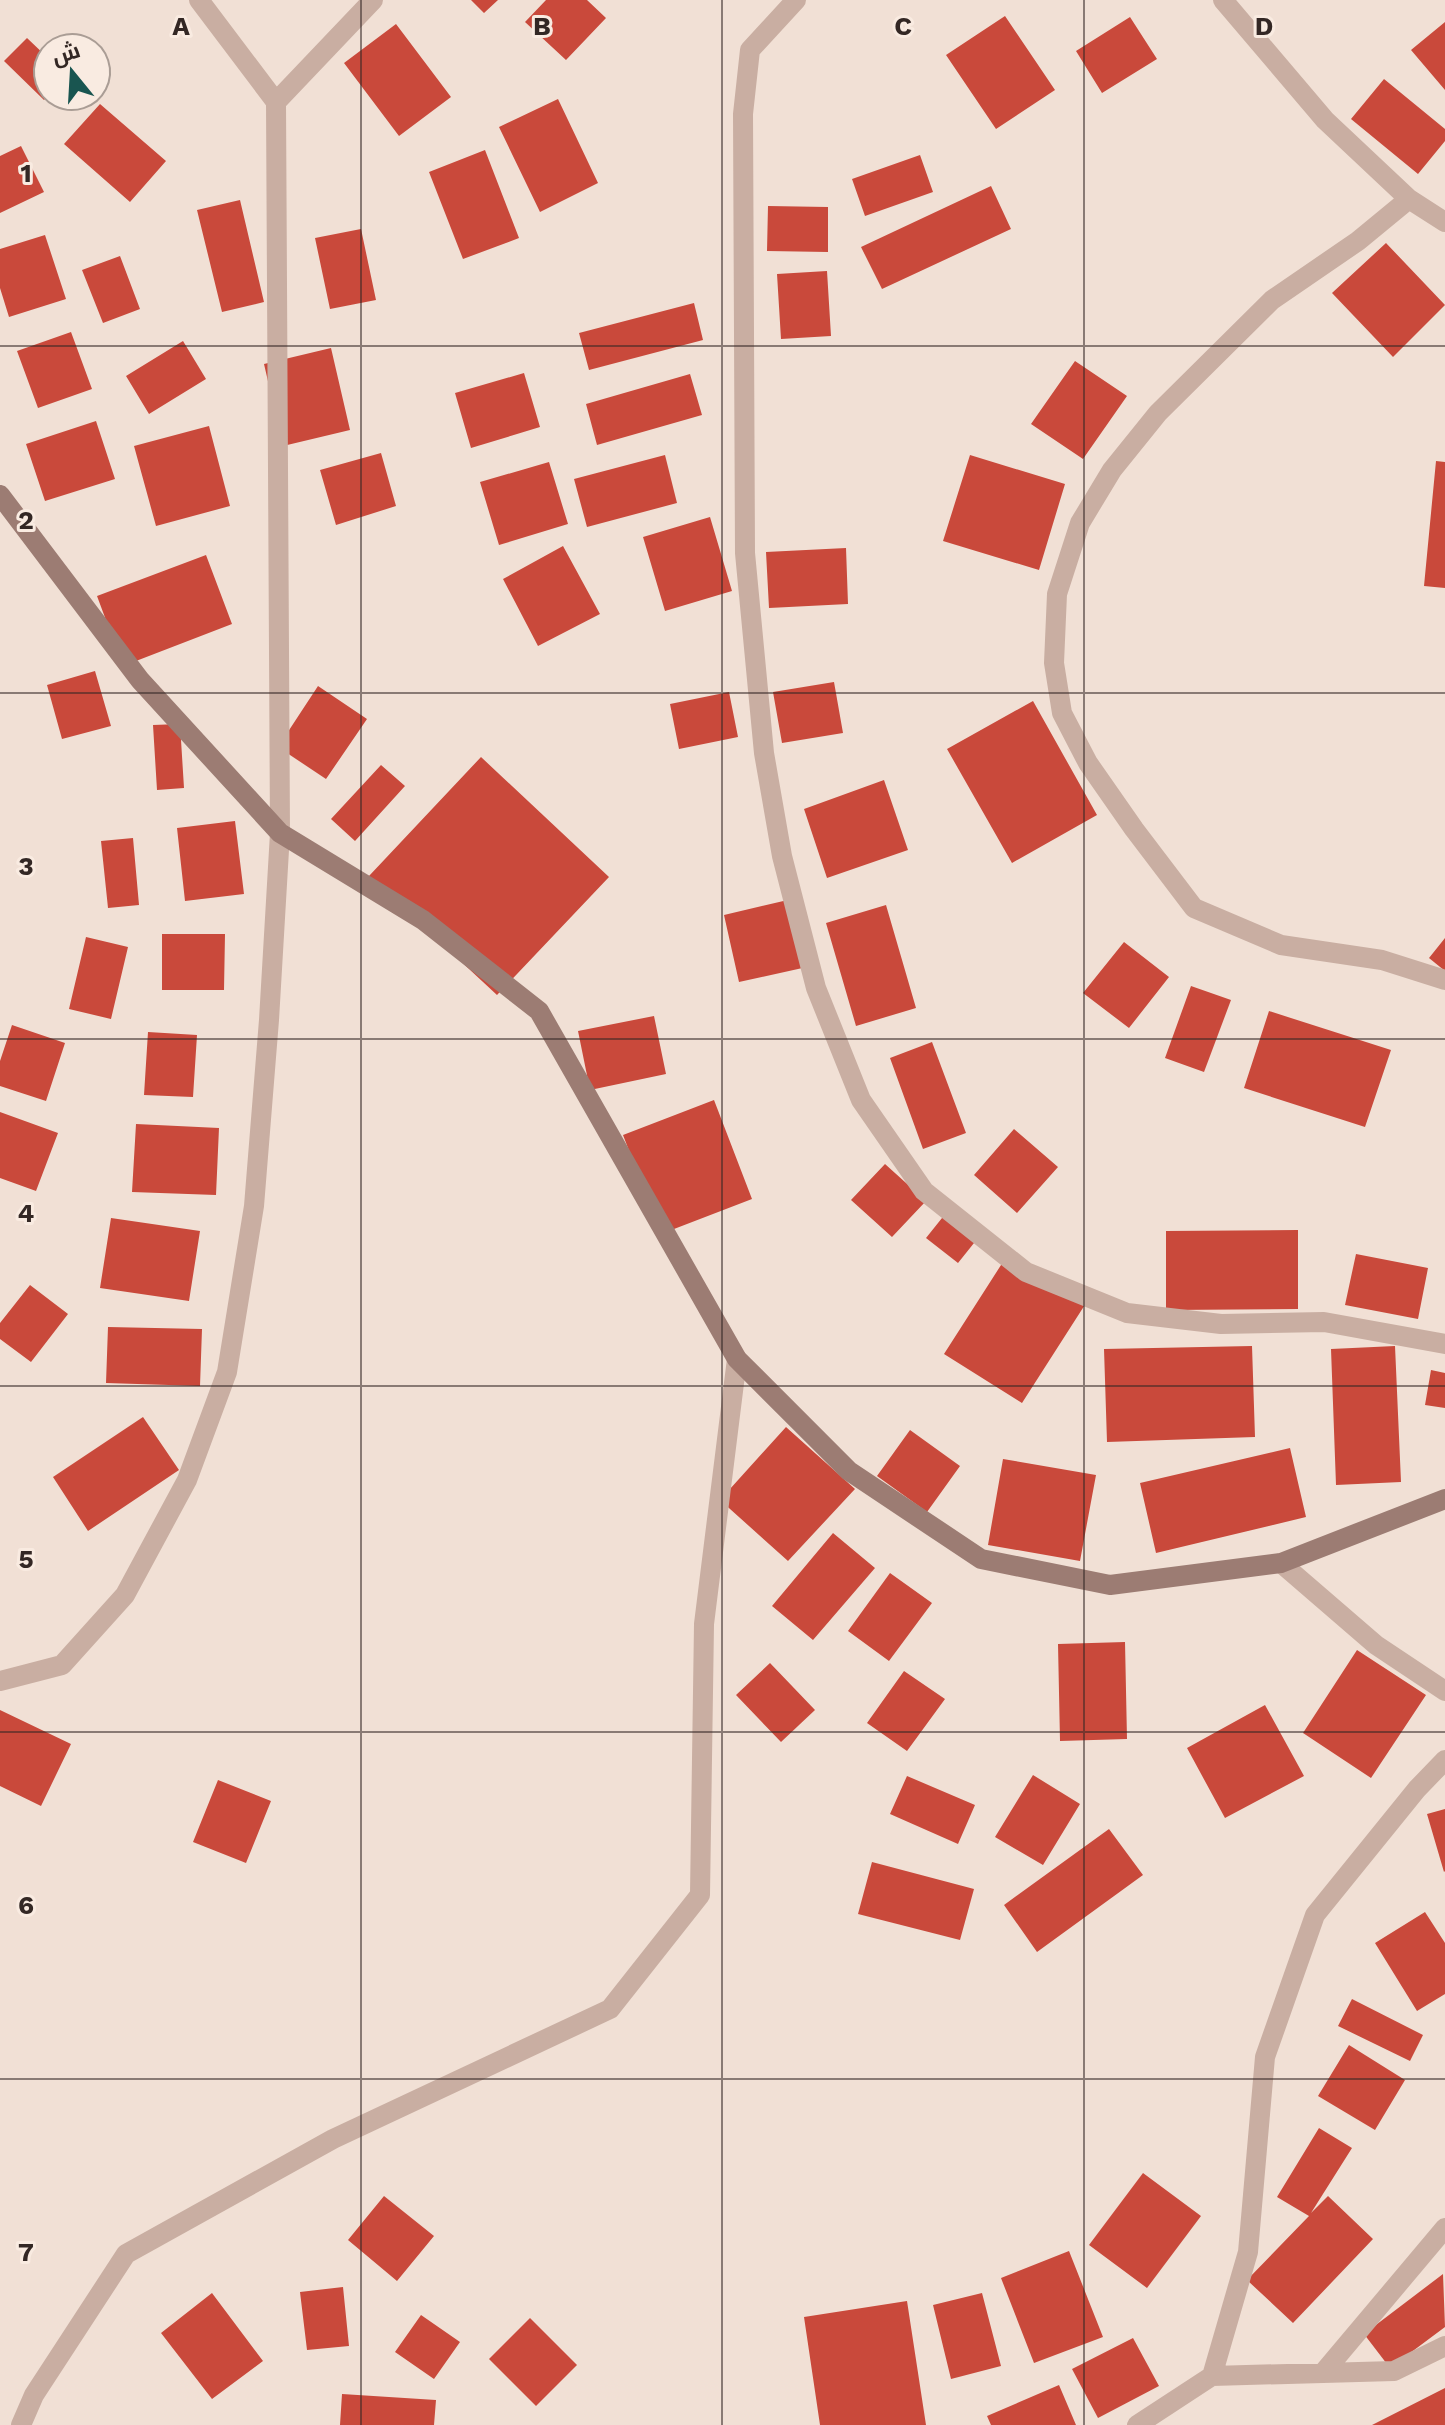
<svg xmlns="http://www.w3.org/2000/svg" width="1445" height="2425" viewBox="0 0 1445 2425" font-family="'Work Sans',Cairo,sans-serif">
  <rect width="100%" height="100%" fill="#f1e0d5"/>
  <path fill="#c9493b" d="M471,0H498L484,13Z
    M546,0H587L606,18L566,60L525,22Z
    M1005,16L1055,90L996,129L946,55Z
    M1130,17L1157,59L1102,93L1076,51Z
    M1445,22V90L1411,50Z
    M396,24L451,97L399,136L344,63Z
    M27,38L48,58V96L44,100L4,61Z
    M1384,79L1445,129V141L1418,174L1351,119Z
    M558,99L598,183L540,212L499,127Z
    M100,104L166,161L130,202L64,144Z
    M21,146L44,192L0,213V156Z
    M485,150L519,238L463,259L429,172Z
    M920,155L933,192L865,216L852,179Z
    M991,186L1011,229L882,289L861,247Z
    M240,200L264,302L222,312L197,210Z
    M768,206L828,207V252L767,251Z
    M361,229L376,300L330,309L315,238Z
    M45,235L66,299L9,317L0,288V249Z
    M1386,243L1445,305L1393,357L1332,293Z
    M120,256L140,309L103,323L82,270Z
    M827,271L831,336L781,339L777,274Z
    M694,303L703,340L589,370L579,333Z
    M71,332L92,389L38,408L17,351Z
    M183,341L206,379L149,414L126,376Z
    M331,348L350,430L283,446L264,364Z
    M1075,361L1127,396L1083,459L1031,424Z
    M524,373L540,427L471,448L455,393Z
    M690,374L702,415L597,445L586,404Z
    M96,421L115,479L45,501L26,444Z
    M209,426L230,506L156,526L134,446Z
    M381,453L396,506L336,525L320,470Z
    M665,455L677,503L587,527L574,479Z
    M970,455L1065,484L1039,570L943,541Z
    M1436,461L1445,462V588L1424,586Z
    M549,462L568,524L499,545L480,482Z
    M710,517L732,591L665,611L643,537Z
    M563,546L600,614L538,646L503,579Z
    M846,548L848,604L769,608L766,552Z
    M206,555L232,624L123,666L97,596Z
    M95,671L111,726L62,739L47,685Z
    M834,682L843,733L782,743L773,692Z
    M318,686L367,719L326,779L278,747Z
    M729,692L738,737L679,749L670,704Z
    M1033,701L1097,815L1012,863L947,749Z
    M180,724L184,788L157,790L153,725Z
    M481,757L609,877L497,995L369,876Z
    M381,765L405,786L355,841L331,819Z
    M884,780L908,850L827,878L804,809Z
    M235,821L244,894L185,901L177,828Z
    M133,838L139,905L108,908L101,841Z
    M792,899L807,967L739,982L724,915Z
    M886,905L916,1008L856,1026L826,923Z
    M162,934H225L224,990H162Z
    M86,937L128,947L111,1019L69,1009Z
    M1445,938V971L1429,958Z
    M1124,942L1169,977L1129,1028L1083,993Z
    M1191,986L1231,1000L1204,1072L1165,1058Z
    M1269,1011L1391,1050L1365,1127L1244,1088Z
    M654,1016L666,1074L590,1090L578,1031Z
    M12,1025L65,1043L46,1101L0,1086V1061Z
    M148,1032L197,1035L193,1097L144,1095Z
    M932,1042L966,1133L923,1149L890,1058Z
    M714,1100L752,1199L661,1234L623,1135Z
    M0,1112L58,1133L36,1191L0,1178Z
    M136,1124L219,1128L216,1195L132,1192Z
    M1014,1129L1058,1167L1017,1213L974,1175Z
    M885,1164L926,1201L892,1237L851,1200Z
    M950,1208L982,1233L958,1263L926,1238Z
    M111,1218L200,1231L189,1301L100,1288Z
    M1298,1230V1309L1166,1310V1231Z
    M1010,1251L1088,1300L1022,1403L944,1354Z
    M1356,1254L1428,1268L1418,1319L1345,1305Z
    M30,1285L68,1314L31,1362L0,1339V1323Z
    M108,1327L202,1329L200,1386L106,1383Z
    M1252,1346L1255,1437L1107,1442L1104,1349Z
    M1395,1346L1401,1482L1336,1485L1331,1349Z
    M1431,1370L1445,1373V1408L1425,1405Z
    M143,1417L179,1470L88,1531L53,1477Z
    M786,1427L855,1489L788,1561L720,1500Z
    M910,1430L960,1466L927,1512L877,1476Z
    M1290,1448L1306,1517L1156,1553L1140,1483Z
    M1003,1459L1096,1475L1080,1561L988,1545Z
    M833,1533L875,1568L813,1640L772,1606Z
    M890,1573L932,1603L889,1661L848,1631Z
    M1125,1642L1127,1739L1060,1741L1058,1644Z
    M1357,1650L1426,1695L1371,1778L1303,1733Z
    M770,1663L815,1710L781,1742L736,1695Z
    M904,1671L945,1699L907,1751L867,1723Z
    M1265,1705L1304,1776L1225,1818L1187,1748Z
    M0,1710L71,1744L41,1806L0,1786Z
    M1033,1775L1080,1804L1043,1865L995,1837Z
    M907,1776L975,1805L958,1844L890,1814Z
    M218,1780L271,1801L246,1863L193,1842Z
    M1445,1809V1871L1444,1872L1427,1814Z
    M1109,1829L1143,1875L1037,1952L1004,1905Z
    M872,1862L974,1889L960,1940L858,1914Z
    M1425,1912L1445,1943V1994L1417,2011L1375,1943Z
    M1352,1999L1423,2035L1410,2061L1338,2026Z
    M1349,2045L1405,2080L1375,2130L1318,2096Z
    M1319,2128L1352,2148L1311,2213L1328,2196L1373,2239L1293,2323L1247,2280L1309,2216L1277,2197Z
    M1143,2173L1201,2216L1147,2288L1089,2245Z
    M384,2196L434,2236L397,2281L348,2240Z
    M1069,2251L1103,2337L1034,2363L1001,2278Z
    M1443,2274L1445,2327L1390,2368L1364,2334Z
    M343,2287L349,2346L307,2350L300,2292Z
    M212,2293L263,2361L212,2399L161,2333Z
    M982,2293L1001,2366L951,2379L933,2305Z
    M907,2301L926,2425H820L804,2317Z
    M421,2315L460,2342L434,2379L395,2352Z
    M530,2318L577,2365L536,2406L489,2359Z
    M1133,2338L1159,2386L1098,2418L1072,2369Z
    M1059,2385L1076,2425H991L987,2416Z
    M1445,2388V2425H1372Z
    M342,2394L436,2400L434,2425H340Z"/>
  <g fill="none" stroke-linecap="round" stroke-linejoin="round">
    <path stroke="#c9aea2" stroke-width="20" d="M199,0L276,102
      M796,0L750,50L743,114L745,553L764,753L782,856L816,988L861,1100L924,1191L1026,1272L1127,1313L1221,1324L1324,1322L1445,1344
      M1223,0L1325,120L1409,199L1445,222
      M1409,199L1358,241L1272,300L1158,413L1112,470L1080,523L1057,594L1054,663L1062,713L1088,763L1134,829L1194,908L1281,945L1382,960L1445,980
      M1281,1563L1376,1645L1445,1691
      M0,1681L62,1665L125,1595L187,1480L227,1372L254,1206L269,1020L280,833L276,102L373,0
      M1323,2373L1445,2228
      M1212,2376L1394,2371L1445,2346
      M21,2425L34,2395L126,2254L333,2139L610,2009L700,1895L704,1624L737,1359
      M1137,2425L1212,2376L1248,2252L1265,2057L1315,1915L1417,1789L1445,1760"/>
    <path stroke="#9c7c73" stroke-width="20" d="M0,495L140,680L280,833L423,920L539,1011L737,1359L849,1471L981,1559L1110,1585L1281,1563L1445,1499"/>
  </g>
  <path fill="none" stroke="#332724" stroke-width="2" stroke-opacity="0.55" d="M361,0V2425M722,0V2425M1084,0V2425M0,346H1445M0,693H1445M0,1039H1445M0,1386H1445M0,1732H1445M0,2079H1445"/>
  <g font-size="26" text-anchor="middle" font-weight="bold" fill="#332724" stroke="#f9ebe1" stroke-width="6" stroke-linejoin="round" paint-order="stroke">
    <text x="181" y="35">A</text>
    <text x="542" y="35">B</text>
    <text x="903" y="35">C</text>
    <text x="1264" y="35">D</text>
    <text x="26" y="182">1</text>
    <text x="26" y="529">2</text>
    <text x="26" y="875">3</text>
    <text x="26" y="1222">4</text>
    <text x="26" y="1568">5</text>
    <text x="26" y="1914">6</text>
    <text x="26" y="2261">7</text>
  </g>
  <g transform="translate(72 72) rotate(342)"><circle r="38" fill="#f9ebe1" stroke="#aa9d95" stroke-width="2"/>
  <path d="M0-6L14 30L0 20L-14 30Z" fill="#195550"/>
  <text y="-12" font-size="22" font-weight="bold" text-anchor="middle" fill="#332724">ش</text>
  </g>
</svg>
